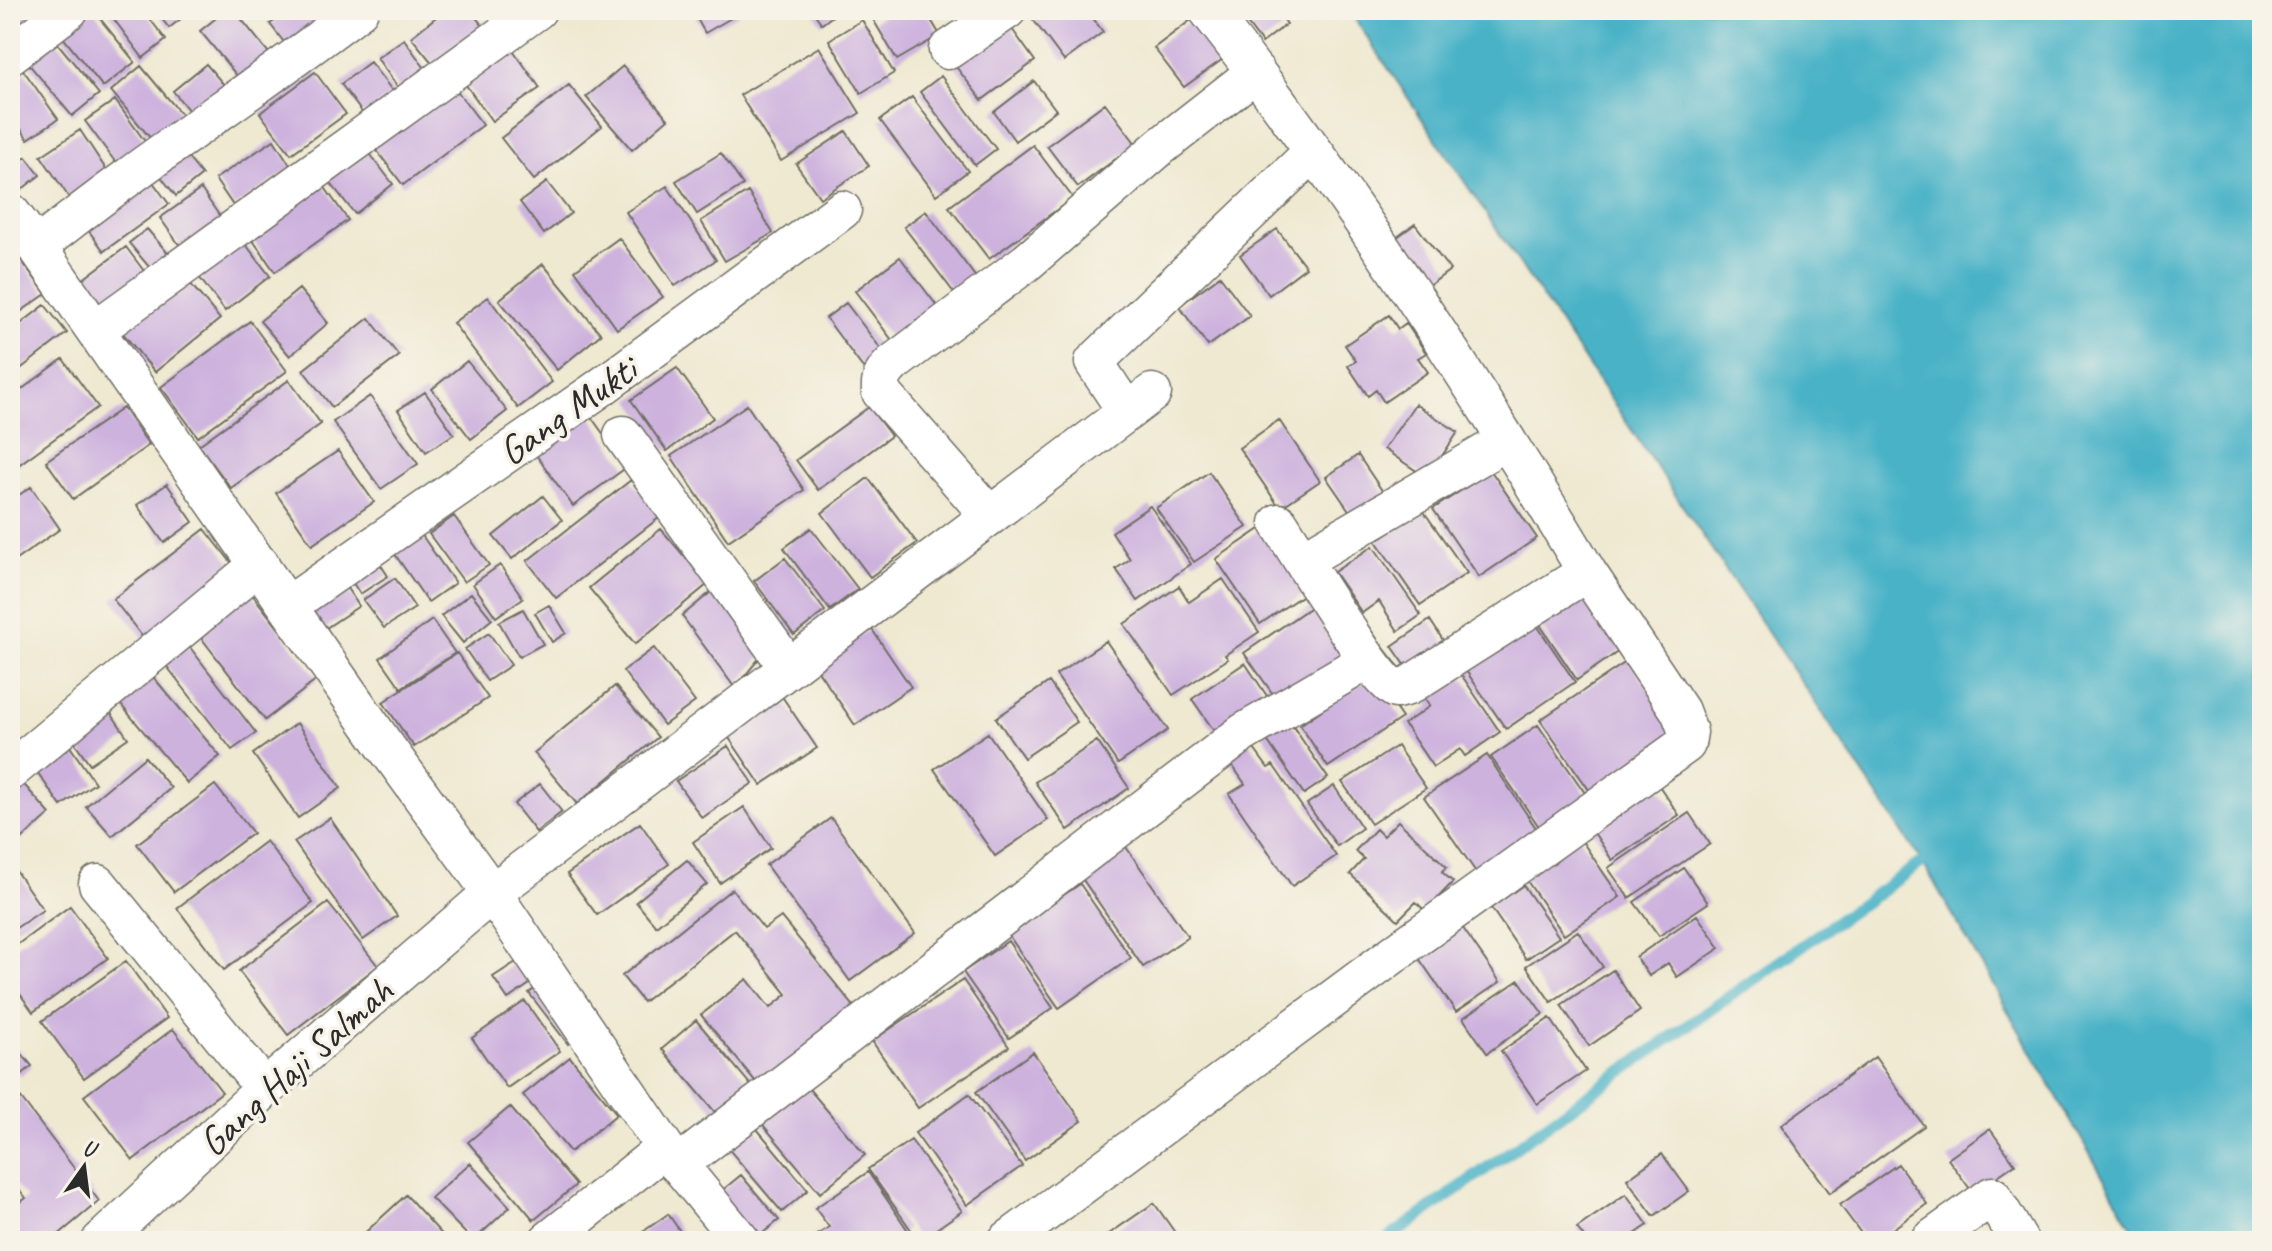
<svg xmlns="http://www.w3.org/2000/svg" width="2272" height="1251" viewBox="0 0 2272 1251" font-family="Caveat,sans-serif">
  <rect width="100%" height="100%" fill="#f7f3e8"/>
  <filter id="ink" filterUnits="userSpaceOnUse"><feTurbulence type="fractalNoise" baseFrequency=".0125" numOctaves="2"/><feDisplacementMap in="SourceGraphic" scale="16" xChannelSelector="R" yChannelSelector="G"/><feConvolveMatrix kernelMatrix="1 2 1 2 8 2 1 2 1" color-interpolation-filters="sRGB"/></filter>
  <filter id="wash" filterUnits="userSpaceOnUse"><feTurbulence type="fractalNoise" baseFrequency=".006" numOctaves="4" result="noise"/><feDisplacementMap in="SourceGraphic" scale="32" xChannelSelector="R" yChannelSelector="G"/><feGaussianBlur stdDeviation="1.8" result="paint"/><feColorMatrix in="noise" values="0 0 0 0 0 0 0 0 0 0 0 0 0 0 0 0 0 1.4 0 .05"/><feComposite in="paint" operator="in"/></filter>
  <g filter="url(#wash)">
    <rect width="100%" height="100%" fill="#efe9d1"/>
    <path fill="#49b2c7" stroke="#3a6e79" stroke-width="2" d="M1349,10H2262V1241H2140L1923,863Z"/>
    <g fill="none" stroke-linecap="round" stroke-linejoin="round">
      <path stroke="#49b2c7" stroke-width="12" d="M1385,1241L1614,1077L1935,853"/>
    </g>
    <g id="blocks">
      <path fill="#cdb2de" d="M10,10H38L10,43Z
        M93,10L135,62L103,87L61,35Z
        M107,10H143L166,40L143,58Z
        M155,10H192L169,28Z
        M226,10H234L273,58L243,83L200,31Z
        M290,10H326L333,20L290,50L270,24Z
        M445,10H470L487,31L438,70L411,37Z
        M692,10H745L705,33Z
        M812,10H840L822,24Z
        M893,10H925L940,35L897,60L874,21Z
        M1026,10H1087L1103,32L1064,61Z
        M1237,10H1277L1287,24L1262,43Z
        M1203,11L1234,51L1184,87L1154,48Z
        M862,20L894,73L861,93L829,40Z
        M1007,22L1035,61L982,100L953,63Z
        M404,39L429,74L402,93L377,58Z
        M55,40L99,94L72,116L27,62Z
        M506,40L540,88L492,121L458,74Z
        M819,47L860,113L781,161L740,95Z
        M370,62L394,93L364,115L341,84Z
        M19,64L58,119L28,139L10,113V71Z
        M206,64L231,93L197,121L173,91Z
        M141,66L187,121L157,146L111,91Z
        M623,66L668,119L632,150L586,97Z
        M315,72L346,114L291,154L260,113Z
        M941,76L996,149L975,165L920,92Z
        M448,79L483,125L403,185L368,139Z
        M1034,81L1056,110L1015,141L994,112Z
        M569,85L602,126L534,180L501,138Z
        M912,97L968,171L936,195L880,120Z
        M115,100L149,147L119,167L85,121Z
        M1105,103L1136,144L1078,187L1047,146Z
        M80,130L111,177L72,202L41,156Z
        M846,131L869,166L820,198L796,164Z
        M274,140L292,168L234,207L215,179Z
        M361,142L393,184L355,214L322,172Z
        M1033,145L1073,198L989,259L949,207Z
        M181,149L202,175L176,196L155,169Z
        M721,153L743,185L697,214L676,181Z
        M26,157L40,175L21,190L10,174V169Z
        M147,174L169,204L104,251L82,222Z
        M316,175L348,220L275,272L243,226Z
        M547,182L571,213L544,234L520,202Z
        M667,186L716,260L675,286L626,212Z
        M201,189L223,221L183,250L160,218Z
        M748,192L773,233L725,261L701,221Z
        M926,211L980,283L958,298L904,227Z
        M1415,224L1450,270L1423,290L1388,244Z
        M147,229L173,259L155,274L129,243Z
        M234,229L270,276L225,311L189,264Z
        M1277,229L1306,267L1269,295L1240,255Z
        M619,238L663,297L617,329L575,270Z
        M126,247L150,279L107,312L82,280Z
        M900,257L937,306L892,340L855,291Z
        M21,260L46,294L10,319V268Z
        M543,264L601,334L557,370L499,300Z
        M184,276L220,319L155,372L120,330Z
        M1220,276L1250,316L1208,346L1179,306Z
        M299,289L328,323L290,356L260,321Z
        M488,297L552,382L518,408L453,323Z
        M846,303L884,353L863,368L826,318Z
        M45,305L67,333L10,377V332Z
        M1389,315L1398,329L1406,323L1426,353L1418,358L1428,372L1384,402L1376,390L1368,396L1348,366L1356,361L1345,345Z
        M369,318L399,356L332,407L303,370Z
        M250,321L287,371L198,437L161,387Z
        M63,359L98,407L10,471V398Z
        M467,361L507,411L471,439L432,389Z
        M677,368L713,418L667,451L631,400Z
        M289,380L321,424L231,488L199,445Z
        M425,392L454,434L426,452L398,410Z
        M370,396L418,464L381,489L333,422Z
        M1415,404L1458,432L1427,478L1384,449Z
        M747,405L804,490L728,541L671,456Z
        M869,407L891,436L818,490L796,460Z
        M123,408L149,445L73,499L46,461Z
        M589,414L627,467L573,506L534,452Z
        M1279,420L1320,481L1280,508L1239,448Z
        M338,451L374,502L312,545L276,493Z
        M1358,455L1389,501L1357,522L1326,477Z
        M1491,471L1537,538L1479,577L1433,509Z
        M1209,472L1247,527L1194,562L1156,508Z
        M868,478L917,543L870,577L822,513Z
        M631,480L660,517L556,598L527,561Z
        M167,484L193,522L164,543L137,505Z
        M31,487L60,529L10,564V501Z
        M543,496L562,520L512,559L493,536Z
        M1150,506L1191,564L1138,601L1116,569L1130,559L1112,532Z
        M1422,509L1467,573L1420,605L1376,541Z
        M454,516L489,565L464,582L429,534Z
        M1266,525L1310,590L1260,624L1216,559Z
        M811,528L858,589L830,610L784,548Z
        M205,529L241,575L149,645L113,599Z
        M661,529L708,584L635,644L589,588Z
        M421,534L455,583L428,602L394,553Z
        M1373,546L1421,615L1398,631L1379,601L1362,613L1334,572Z
        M375,556L388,576L360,594L348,575Z
        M785,558L825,611L794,635L754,581Z
        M500,565L523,598L496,617L473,584Z
        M1587,576L1632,642L1577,680L1532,613Z
        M340,578L359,606L320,632L301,603Z
        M395,578L415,608L384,628L363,600Z
        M1223,579L1259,632L1225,655L1228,659L1173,695L1124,624L1179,586L1189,602Z
        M245,585L318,679L265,720L192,626Z
        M717,587L766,650L735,688L682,616Z
        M471,593L492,619L463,643L441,616Z
        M1321,600L1359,655L1282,707L1244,653Z
        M549,605L566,633L552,642L535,613Z
        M523,609L543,644L519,657L499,622Z
        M1530,615L1575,682L1506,729L1460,662Z
        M432,620L455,653L401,688L380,658Z
        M1430,620L1450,651L1413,676L1392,646Z
        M871,628L911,687L855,725L815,666Z
        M489,633L511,665L487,681L465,649Z
        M182,637L256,733L232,750L158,655Z
        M1106,641L1168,730L1118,764L1056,675Z
        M654,648L695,702L664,725L623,671Z
        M457,653L488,698L414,747L383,702Z
        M1629,660L1680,734L1592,794L1540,720Z
        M1245,663L1271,702L1219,738L1192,699Z
        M1456,667L1500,732L1465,756L1460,749L1433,767L1404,724L1430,706L1420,691Z
        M149,672L220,756L187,783L116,699Z
        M1372,675L1402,718L1328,767L1300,725Z
        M1049,682L1077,722L1024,758L996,718Z
        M615,686L658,737L577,804L534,753Z
        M781,695L817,748L761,785L725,732Z
        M104,703L128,738L90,764L66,730Z
        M1286,716L1328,778L1304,794L1262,733Z
        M297,723L341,788L298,818L253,754Z
        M1538,725L1587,796L1540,828L1491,757Z
        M988,733L1048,820L995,856L934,769Z
        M1246,738L1268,768L1273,765L1336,856L1292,886L1229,794L1245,784L1224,753Z
        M1097,741L1129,788L1068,830L1035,782Z
        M67,742L95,783L61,806L33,766Z
        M728,746L753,783L702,818L676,781Z
        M1397,746L1426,788L1371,824L1342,782Z
        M1487,755L1540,834L1478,875L1424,797Z
        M145,757L171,788L112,836L86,806Z
        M1653,777L1679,815L1612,860L1587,822Z
        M19,779L50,814L16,844L10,837V787Z
        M540,784L562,812L536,832L514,804Z
        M215,785L253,833L174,892L137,844Z
        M1334,786L1362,828L1337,846L1307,804Z
        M744,807L771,848L720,883L693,842Z
        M1689,813L1710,844L1629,898L1608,868Z
        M330,818L397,916L363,940L294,842Z
        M831,818L915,933L850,981L766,865Z
        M1398,821L1447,867L1442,872L1453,882L1425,911L1416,902L1398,920L1350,874L1364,859L1355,851L1376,829L1383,836Z
        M640,823L669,864L597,915L567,874Z
        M1575,831L1620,897L1564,935L1519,869Z
        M266,841L313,903L224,970L177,908Z
        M1124,844L1188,937L1143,967L1079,874Z
        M687,860L707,884L656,926L636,902Z
        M13,867L43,910L10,932V869Z
        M1684,868L1708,903L1659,936L1634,902Z
        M1517,876L1559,937L1526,959L1485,899Z
        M1080,884L1131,958L1059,1008L1007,933Z
        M732,889L764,929L781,917L857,1010L760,1087L701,1015L747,979L770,1008L787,994L735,930L643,1002L622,976Z
        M328,903L378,966L288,1035L239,971Z
        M70,906L108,958L33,1012L10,980V950Z
        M1697,915L1720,948L1677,977L1668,963L1649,976L1636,957Z
        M1456,918L1500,982L1456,1012L1412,948Z
        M1578,931L1603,967L1551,1002L1526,966Z
        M1008,941L1053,1008L1009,1038L963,972Z
        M519,960L534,981L508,999L493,977Z
        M126,961L167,1018L84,1078L42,1021Z
        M1613,970L1640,1011L1589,1046L1561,1005Z
        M963,980L1009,1047L918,1108L872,1041Z
        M1519,980L1543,1014L1487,1053L1463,1018Z
        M541,984L580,1035L568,1044L529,993Z
        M525,1001L560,1051L507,1088L472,1038Z
        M1550,1018L1586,1071L1537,1104L1501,1051Z
        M696,1020L755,1090L720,1118L662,1049Z
        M173,1029L222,1092L133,1160L84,1096Z
        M10,1040L32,1066L20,1076L10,1064Z
        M1033,1052L1082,1121L1025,1161L976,1092Z
        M570,1057L617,1114L570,1152L523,1095Z
        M1875,1057L1924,1126L1830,1193L1781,1125Z
        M798,1076L865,1155L820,1193L753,1113Z
        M10,1084L99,1201L51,1241H10V1210L26,1198L10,1178Z
        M969,1094L1022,1166L967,1205L915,1133Z
        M510,1107L576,1185L534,1220L468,1142Z
        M747,1117L808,1190L782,1212L720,1139Z
        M1990,1129L2015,1164L1973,1193L1948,1159Z
        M911,1140L962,1211L919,1241L868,1169Z
        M1662,1154L1689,1191L1654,1216L1627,1179Z
        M470,1163L510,1207L473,1241L431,1198Z
        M1898,1164L1927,1204L1876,1241H1867L1840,1205Z
        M868,1172L907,1229L889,1241H816L814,1237L829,1227L815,1208Z
        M741,1175L779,1220L753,1241L714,1197Z
        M1626,1194L1648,1225L1625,1241H1587L1577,1228Z
        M406,1195L448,1241H356Z
        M1154,1203L1181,1241H1099Z
        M668,1214L687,1241H630Z"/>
    </g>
  </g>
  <g filter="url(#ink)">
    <use href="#blocks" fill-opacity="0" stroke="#706e65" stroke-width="2"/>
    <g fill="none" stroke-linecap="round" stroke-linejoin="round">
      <defs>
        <path id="minor" d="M1208,10C1347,188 1472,379 1587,572
          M948,50L1007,10
          M10,55L69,10
          M10,212L37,247L383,743L492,893L665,1148L741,1241
          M37,247C141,163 253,91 359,10
          M95,330L537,10
          M1127,412L1094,362L1313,152
          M623,435L789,668
          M990,516L881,392C880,379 883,373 892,364L1027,262L1160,147L1256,72
          M1303,560L1506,441
          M289,605L600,388L842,210
          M10,771L260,564
          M98,884L265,1089
          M678,1165L1243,733L1368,660
          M101,1241L265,1089L492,893L1152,393
          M548,1241L665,1148
          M1007,1241L1406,945L1686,744L1688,732L1680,711L1587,572L1408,686L1396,689C1375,681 1297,551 1279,523
          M1929,1241L1992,1196L2019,1241"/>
      </defs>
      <use href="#minor" stroke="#706e65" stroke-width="41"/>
      <use href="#minor" stroke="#fff" stroke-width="38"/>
    </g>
  </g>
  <g text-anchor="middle" stroke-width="7" stroke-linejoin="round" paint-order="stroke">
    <g font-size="40" fill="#2b2b2b" stroke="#f7f3e8">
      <text transform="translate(567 410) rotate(-35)" y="14">Gang Mukti</text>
      <text transform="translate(295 1066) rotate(-42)" y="14">Gang Haji Salmah</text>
    </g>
  </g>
  <rect width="2272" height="1251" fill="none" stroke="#f7f3e8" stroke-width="40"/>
  <g transform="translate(84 1167) rotate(14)" stroke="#f7f3e8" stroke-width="6" paint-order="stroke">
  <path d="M0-6L14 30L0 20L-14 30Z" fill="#2b2b2b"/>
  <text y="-12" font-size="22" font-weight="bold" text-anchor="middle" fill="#2b2b2b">U</text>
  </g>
</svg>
